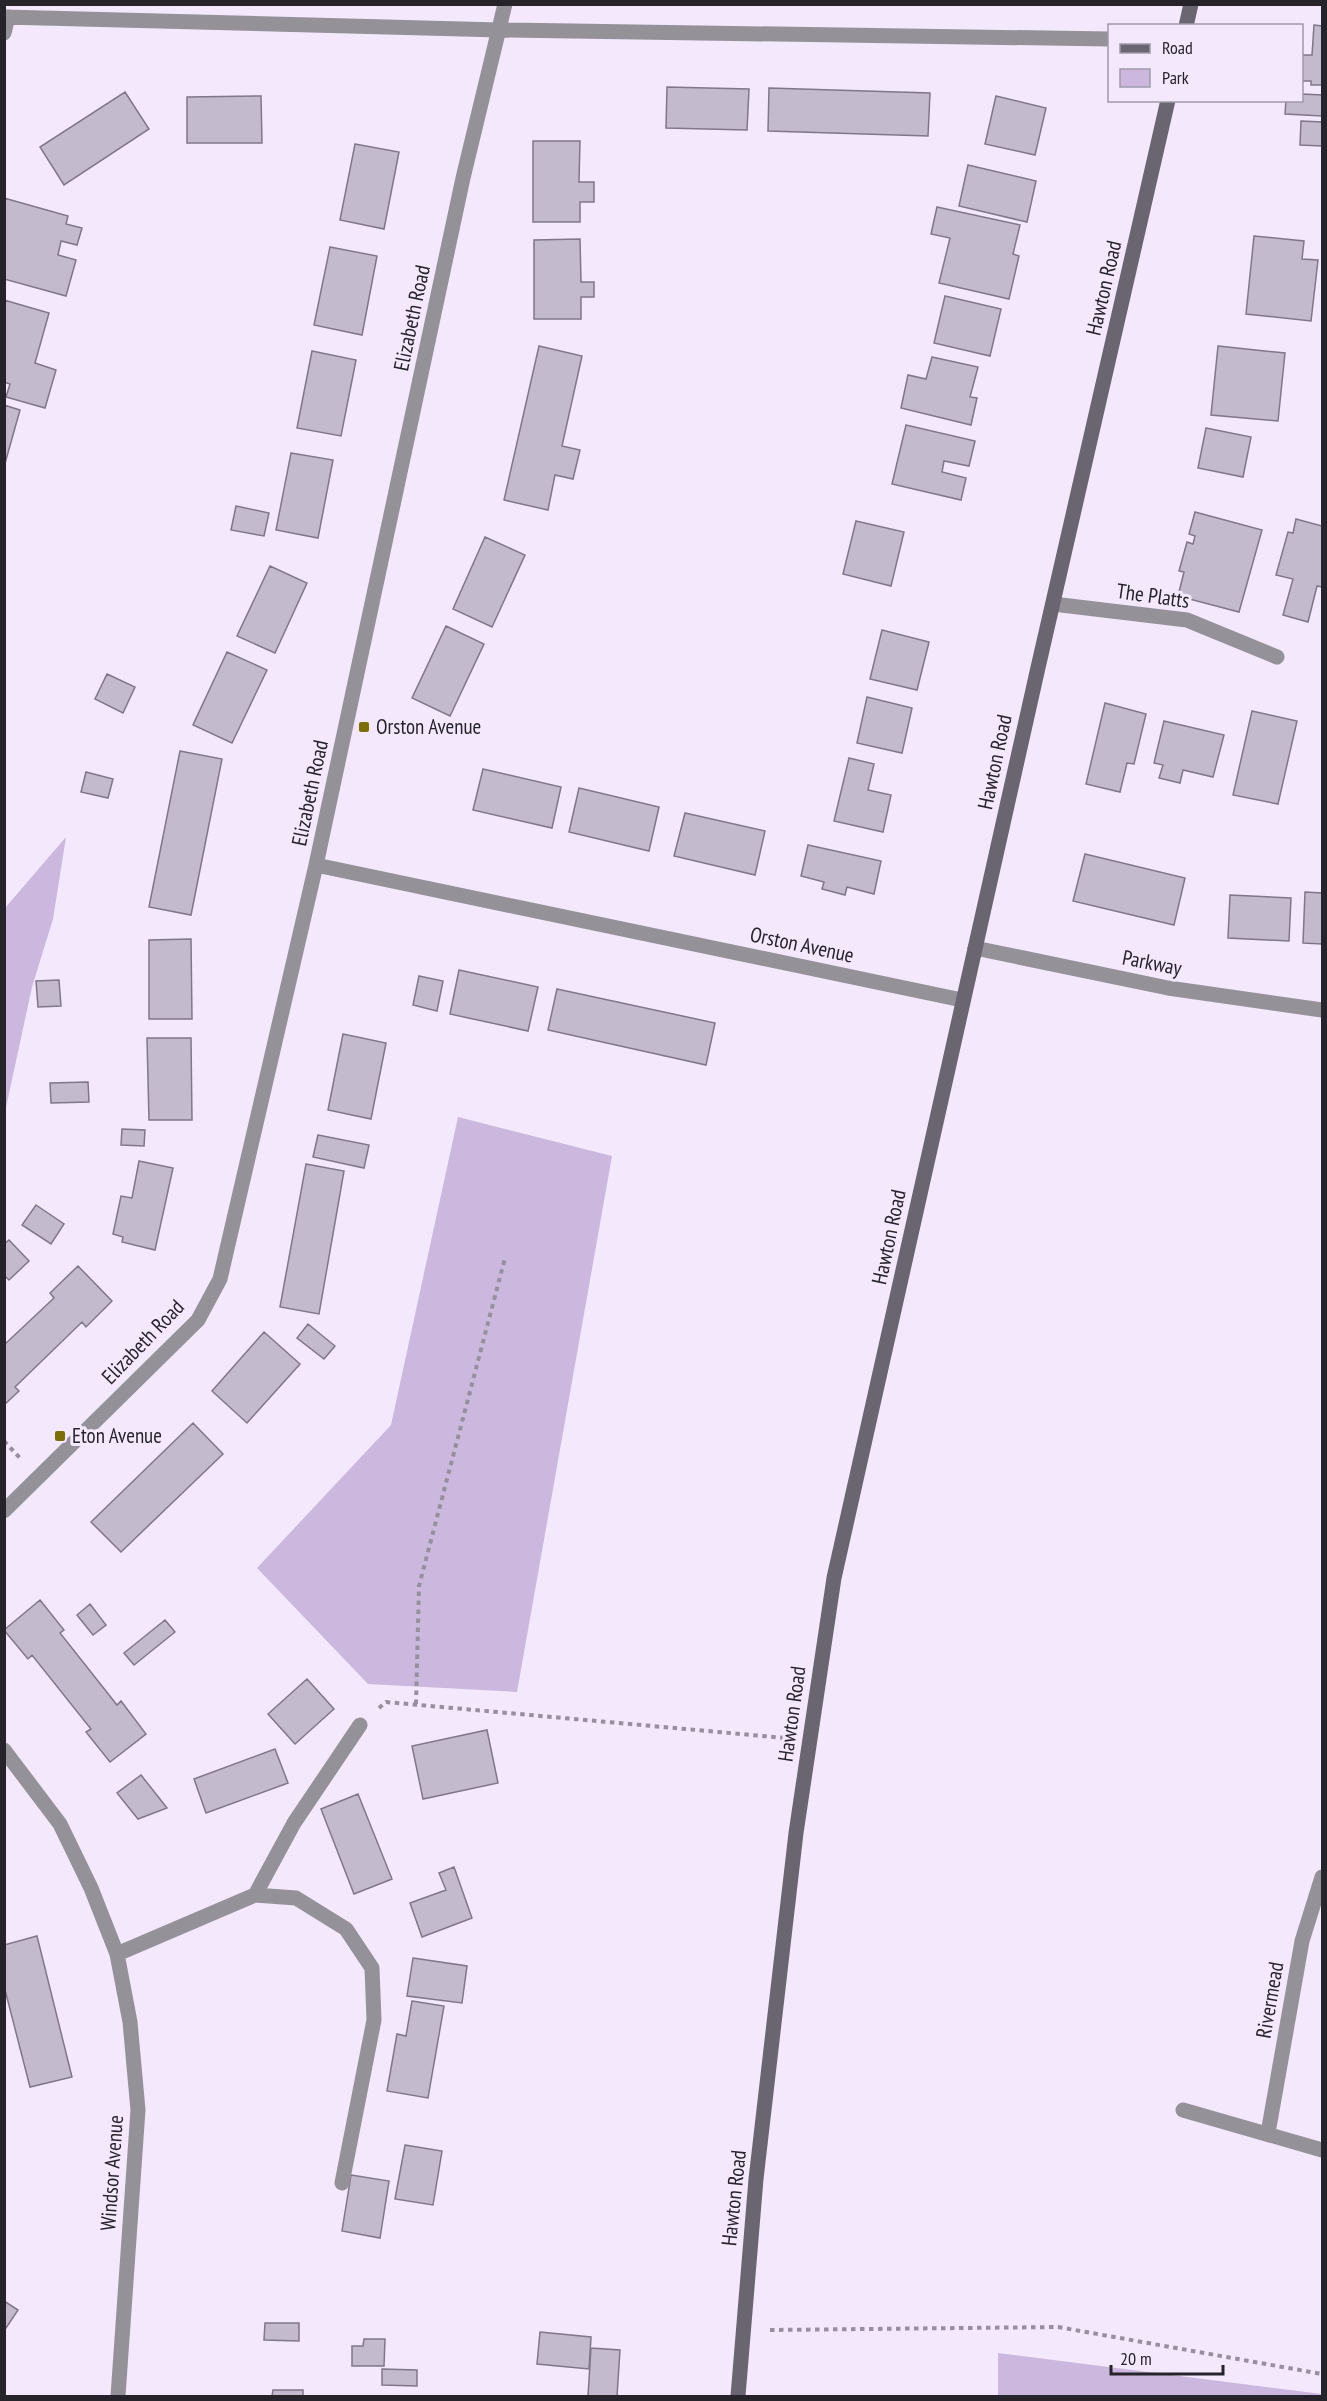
<svg xmlns="http://www.w3.org/2000/svg" width="1327" height="2401" viewBox="0 0 1327 2401" font-family="'PT Sans Narrow',sans-serif">
  <rect width="100%" height="100%" fill="#f3e8fc"/>
  <path fill="#ccb7de" d="M66,837L53,919L32,987L5,1112V908Z
    M458,1117L612,1156L517,1692L368,1684L257,1568L391,1425Z
    M998,2353L1322,2394V2396H998Z"/>
  <path fill="#c4bacd" stroke="#807789" stroke-width="1.5" d="M1314,25L1322,26V85H1311V81H1302V55H1312Z
    M667,87L749,89L747,130L666,128Z
    M769,88L930,93L928,136L768,131Z
    M125,92L149,129L64,185L40,147Z
    M1302,94L1322,95V116L1285,114L1286,100H1302Z
    M261,96L262,143H187V97Z
    M996,96L1046,108L1035,155L985,144Z
    M1301,121L1322,122V146L1300,145Z
    M533,141H580L579,182H594V202H580V222H533Z
    M355,144L399,152L384,229L340,220Z
    M968,165L1036,181L1027,222L959,206Z
    M4,198L68,216L66,224L82,228L77,245L61,241L58,255L76,260L66,296L4,279Z
    M937,207L1020,225L1013,254L1019,256L1009,299L939,283L950,238L931,234Z
    M1254,236L1304,241L1302,259L1318,260L1311,321L1246,314Z
    M580,239L581,282H594V297H581V319H534V240Z
    M330,247L377,256L362,335L314,325Z
    M945,296L1001,309L990,356L934,343Z
    M4,300L49,313L35,363L56,370L45,408L6,397L10,384L4,382Z
    M539,346L582,356L562,446L580,450L573,479L555,475L548,510L504,500Z
    M1218,346L1285,353L1278,421L1211,415Z
    M312,351L356,360L341,436L297,428Z
    M932,357L978,367L970,397L977,398L971,425L901,408L908,375L926,379Z
    M4,405L20,410L4,467Z
    M906,425L975,441L969,466L944,461L942,472L966,478L961,500L892,484Z
    M1206,428L1251,437L1243,477L1198,468Z
    M291,453L333,460L318,538L276,530Z
    M236,506L269,513L264,536L231,530Z
    M1195,512L1262,530L1239,612L1178,596L1184,572L1179,571L1187,542L1193,544L1195,536L1189,534Z
    M1296,519L1322,526V587L1317,586L1308,622L1283,615L1293,579L1276,575L1288,532L1293,533Z
    M856,521L904,532L891,586L843,574Z
    M485,537L525,555L492,627L453,609Z
    M270,566L307,583L275,653L237,636Z
    M446,626L484,644L450,716L412,698Z
    M882,630L929,642L917,690L870,679Z
    M227,652L267,670L232,743L193,725Z
    M107,674L135,687L123,713L95,699Z
    M867,697L912,708L902,753L857,743Z
    M1105,703L1146,714L1134,764L1127,763L1120,792L1086,784Z
    M1252,711L1297,721L1278,804L1233,795Z
    M1164,721L1224,735L1213,777L1183,770L1180,783L1159,778L1163,765L1154,763Z
    M180,751L222,759L191,915L149,907Z
    M849,758L874,764L868,790L891,795L883,832L834,821Z
    M483,769L561,787L552,828L473,810Z
    M86,772L113,779L108,798L81,792Z
    M579,788L659,807L649,851L569,832Z
    M685,813L765,831L755,875L674,856Z
    M808,845L881,861L874,894L847,887L845,895L822,889L824,882L801,876Z
    M1085,854L1185,878L1174,925L1073,901Z
    M1305,892L1322,893V944L1303,943Z
    M1230,895L1291,898L1289,941L1228,938Z
    M191,939L192,1019H149V940Z
    M459,970L538,987L528,1031L450,1014Z
    M419,976L443,981L437,1011L413,1005Z
    M59,980L61,1006L38,1007L36,981Z
    M557,989L715,1023L706,1065L548,1030Z
    M343,1034L386,1043L371,1119L328,1110Z
    M147,1038H191L192,1120H149Z
    M88,1082L89,1102L51,1103L50,1083Z
    M122,1129L145,1130L144,1146L121,1145Z
    M318,1135L369,1145L364,1168L313,1157Z
    M139,1161L173,1168L155,1250L122,1242L123,1237L113,1234L121,1196L132,1198Z
    M306,1164L344,1171L319,1314L280,1307Z
    M36,1205L64,1224L51,1244L22,1225Z
    M9,1240L29,1261L9,1280L4,1275V1244Z
    M78,1266L112,1301L86,1327L82,1322L15,1387L19,1391L4,1405V1345L54,1298L50,1293Z
    M308,1324L335,1346L324,1359L297,1338Z
    M264,1332L300,1364L247,1423L212,1391Z
    M193,1423L223,1454L121,1552L91,1522Z
    M40,1600L64,1630L60,1633L117,1705L121,1701L146,1734L110,1762L86,1732L91,1729L32,1655L28,1659L4,1630Z
    M90,1604L106,1625L93,1635L77,1615Z
    M165,1620L175,1632L134,1665L124,1653Z
    M307,1679L334,1709L295,1744L268,1714Z
    M487,1730L498,1783L423,1799L412,1746Z
    M275,1749L288,1783L206,1813L194,1779Z
    M141,1775L167,1808L138,1819L117,1793Z
    M358,1794L392,1879L354,1894L321,1809Z
    M454,1867L472,1918L422,1937L410,1903L446,1890L439,1873Z
    M37,1936L72,2077L30,2087L4,1986V1945Z
    M413,1958L467,1966L462,2003L407,1996Z
    M412,2001L444,2006L428,2098L387,2091L397,2034L406,2036Z
    M405,2145L442,2151L433,2205L395,2199Z
    M351,2175L389,2181L380,2238L342,2231Z
    M4,2301L18,2310L4,2331Z
    M265,2323H299V2341L264,2340Z
    M540,2332L591,2337L589,2369L537,2364Z
    M364,2339H385L384,2366H352V2346H363Z
    M591,2348L620,2350L617,2396H588Z
    M382,2369L417,2370V2386L382,2385Z
    M273,2390H303V2396H272Z"/>
  <g fill="none" stroke-linecap="round" stroke-linejoin="round">
    <path stroke="#978f9d" stroke-width="4" stroke-dasharray="4.5 4.5" stroke-linecap="butt" d="M4,1441L20,1458
      M416,1704L419,1586L505,1258
      M379,1708L386,1702L785,1738
      M770,2330L1058,2327L1322,2374"/>
    <path stroke="#959199" stroke-width="15" d="M4,17L500,30L1110,39
      M4,33L8,17
      M1053,604L1187,620L1277,657
      M316,865L962,1000
      M975,948L1168,988L1322,1010
      M4,1511L198,1320L220,1279L316,865L463,178L505,4
      M4,1750L60,1824L91,1888L117,1954L130,2022L138,2110L118,2396
      M255,1895L294,1823L360,1725
      M117,1954L255,1895L296,1898L346,1929L372,1968L374,2020L342,2183
      M1183,2110L1322,2150
      M1268,2133L1302,1941L1322,1877"/>
    <path stroke="#6b6571" stroke-width="15" d="M1186,26L1191,4
      M738,2396L756,2179L796,1833L834,1578L1037,672L1168,100"/>
  </g>
  <g fill="#7c6d08" stroke="#f3e8fc" stroke-width="2">
    <rect x="358" y="721" width="12" height="12" rx="3"/>
    <rect x="54" y="1430" width="12" height="12" rx="3"/>
  </g>
  <g text-anchor="middle" stroke-width="6" stroke-linejoin="round" paint-order="stroke">
    <g font-size="21" fill="#27232a" stroke="#f3e8fc">
      <text transform="translate(1104 288) rotate(-77)" y="7">Hawton Road</text>
      <text transform="translate(412 318) rotate(-78)" y="7">Elizabeth Road</text>
      <text transform="translate(1153 596) rotate(8)" y="7">The Platts</text>
      <text transform="translate(995 762) rotate(-78)" y="7">Hawton Road</text>
      <text transform="translate(310 793) rotate(-78)" y="7">Elizabeth Road</text>
      <text transform="translate(802 945) rotate(12)" y="7">Orston Avenue</text>
      <text transform="translate(1152 963) rotate(11)" y="7">Parkway</text>
      <text transform="translate(889 1237) rotate(-78)" y="7">Hawton Road</text>
      <text transform="translate(143 1342) rotate(-46)" y="7">Elizabeth Road</text>
      <text transform="translate(792 1714) rotate(-82)" y="7">Hawton Road</text>
      <text transform="translate(1270 2000) rotate(-80)" y="7">Rivermead</text>
      <text transform="translate(112 2173) rotate(-86)" y="7">Windsor Avenue</text>
      <text transform="translate(734 2198) rotate(-84)" y="7">Hawton Road</text>
    </g>
    <g font-size="21" fill="#27232a" stroke="#f3e8fc" text-anchor="start">
      <text x="376" y="734">Orston Avenue</text>
      <text x="72" y="1443">Eton Avenue</text>
    </g>
  </g>
  <rect width="1327" height="2401" fill="none" stroke="#27232a" stroke-width="12"/>
  <rect x="1108" y="24" width="195" height="78" fill="#f3e8fc" stroke="#a199a8" stroke-width="1.5"/>
  <rect x="1120" y="44" width="30" height="9" fill="#6b6571" stroke="#a199a8" stroke-width="1.5"/>
  <text x="1162" y="54" font-size="18" fill="#27232a">Road</text>
  <rect x="1120" y="69" width="30" height="18" fill="#ccb7de" stroke="#a199a8" stroke-width="1.5"/>
  <text x="1162" y="84" font-size="18" fill="#27232a">Park</text>
  <path d="M1111 2365v9h112v-9" fill="none" stroke="#27232a" stroke-width="3"/>
  <text x="1120" y="2365" font-size="18" fill="#27232a" stroke="#f3e8fc" stroke-width="4.5" paint-order="stroke">20 m</text>
</svg>
